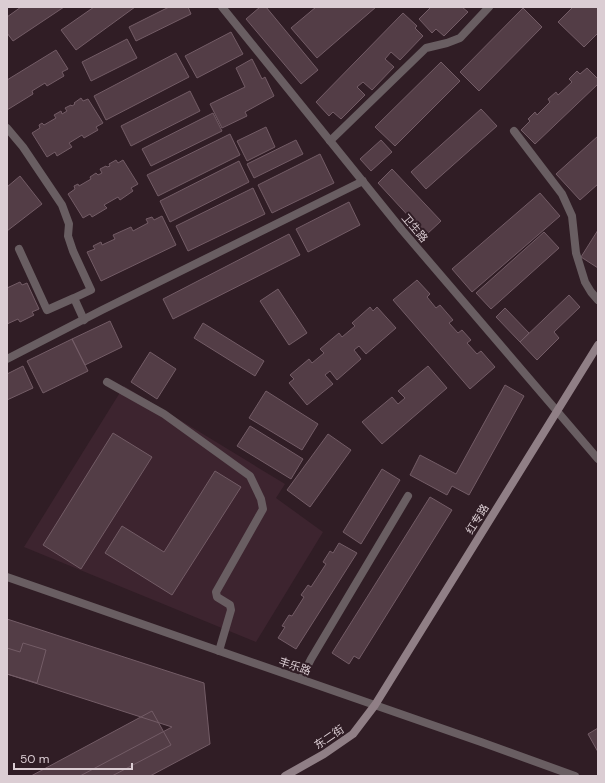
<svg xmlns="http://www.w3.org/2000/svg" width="605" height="783" viewBox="0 0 605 783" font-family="'DM Sans','Noto Sans SC',sans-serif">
  <rect width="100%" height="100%" fill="#301d25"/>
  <path fill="#3d242f" d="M124,386L285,484L276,498L323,532L256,642L24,547Z"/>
  <path fill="#533d46" stroke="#735c66" d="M21,7H64L13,41L7,33V17Z
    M94,7H135L76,50L61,30Z
    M169,7H188L191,14L136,41L129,27Z
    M260,7H266L318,70L301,84L246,19Z
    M316,7H376L317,58L291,28Z
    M431,7H462L468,12L444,36L436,29L432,33L419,19Z
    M573,7H598V33L584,47L558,22Z
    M523,8L542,27L479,91L460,72Z
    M403,13L417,26L415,28L423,36L400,60L391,52L385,59L394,67L372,90L363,82L357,87L365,95L341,119L333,112L329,116L316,102Z
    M231,32L243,54L197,78L185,56Z
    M127,39L137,58L91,81L82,62Z
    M56,50L68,69L62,72L64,76L47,86L45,83L32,91L33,94L7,110V80Z
    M176,53L189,77L106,120L94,96Z
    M252,59L262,79L265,77L274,96L245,112L247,116L222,128L210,104L245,87L236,68Z
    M441,62L460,81L395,146L375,127Z
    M587,68L598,79V84L535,144L521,130L530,121L528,119L535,112L537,115L550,102L548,99L556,92L558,95L572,82L569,79L577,71L580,74Z
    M190,91L200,111L131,146L121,126Z
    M81,98L83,101L88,99L103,123L96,127L98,130L84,138L82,135L69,143L72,147L57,156L55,152L47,157L32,133L40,128L39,125L42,123L44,125L56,118L54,115L61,111L62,114L67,111L65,108L71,105L72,106L75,104L74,103Z
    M481,109L497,126L426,189L411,172Z
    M213,113L222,131L151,166L142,149Z
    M266,127L275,147L247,161L237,141Z
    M230,134L240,155L158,196L147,175Z
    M598,136V184L580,200L556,174Z
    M296,140L303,154L254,178L247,164Z
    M381,140L392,152L371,171L360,159Z
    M320,154L334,183L272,213L258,185Z
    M116,160L118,163L123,160L138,184L131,188L133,191L120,200L118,197L104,205L107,208L92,217L90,214L83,218L68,194L75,189L74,186L78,184L79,186L91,179L90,177L96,173L98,175L102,173L100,169L106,166L107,167L110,166L109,164Z
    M239,161L249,182L170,222L160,201Z
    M392,169L441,221L426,235L378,183Z
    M20,176L42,204L7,231V187Z
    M253,188L265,214L188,251L176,226Z
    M540,193L560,216L472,292L452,269Z
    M349,202L360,225L308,252L296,229Z
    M162,216L176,245L101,281L87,252L95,249L93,246L101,242L102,245L115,239L113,235L131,227L133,231L148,223L146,219L152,217L154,220Z
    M598,230V268L581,257Z
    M544,232L559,248L491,309L476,293Z
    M289,234L300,255L173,319L163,299Z
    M417,280L430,294L427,297L436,308L440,305L453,320L449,323L458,333L462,330L471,340L467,343L477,354L481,351L495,367L470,389L393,300Z
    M20,282L22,285L27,283L39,309L32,312L34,315L20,322L18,319L7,324V288Z
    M278,289L307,333L289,345L260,301Z
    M569,295L580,307L554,332L559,338L537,360L520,342Z
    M370,307L373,311L377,307L396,328L366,354L359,346L354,350L361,359L337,380L330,371L325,375L333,384L307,405L289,383L294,379L290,375L309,359L312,363L324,353L320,349L339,333L342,337L355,326L352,323Z
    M505,308L529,333L520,342L496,317Z
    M110,321L122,347L85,365L72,339Z
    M203,323L264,361L255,376L194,338Z
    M72,339L88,371L43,393L27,361Z
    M150,352L176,369L157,399L131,382Z
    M23,366L33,388L7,400V374Z
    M428,366L447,388L382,444L362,422L392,397L398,404L405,398L398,391Z
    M505,385L524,396L469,495L452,486L447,495L410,475L420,455L456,474Z
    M266,391L318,424L302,450L249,418Z
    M250,426L303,459L291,479L237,446Z
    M113,433L152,457L81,569L43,545Z
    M328,434L351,450L310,507L287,490Z
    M382,469L400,480L361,544L343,532Z
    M215,471L241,487L172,595L105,553L122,526L164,552Z
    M430,497L452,510L359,659L354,656L349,664L332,653Z
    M339,543L357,553L296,649L278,638L285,627L282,626L289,615L292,616L304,597L301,595L308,585L311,587L326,564L323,562L330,551L333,553Z
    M7,619L204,683L210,744L150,776H80L172,727L7,674Z
    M23,643L46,650L37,683L7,674V648L20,652Z
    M152,711L171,745L112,776H31Z
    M598,728V752L588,734Z"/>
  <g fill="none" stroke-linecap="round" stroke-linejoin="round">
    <path stroke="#695e62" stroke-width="8" d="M7,128L23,147L62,205L69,224L68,236L73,251L91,290L74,298L84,320
      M514,131L562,194L572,216L576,253L585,282L591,292L598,300
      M330,141L426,48L447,43L460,38L489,7
      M19,249L47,310L74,298
      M107,382L164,414L250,476L261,499L263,509L216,592L217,597L230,605L231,610L219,651
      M301,679L311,659L408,496"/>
    <path stroke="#695e62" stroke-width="8" d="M222,7L402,230L598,459
      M7,359L102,310L363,181
      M7,577L481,742L575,776"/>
    <path stroke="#907f86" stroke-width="8" d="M285,776L324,754L353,734L375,705L598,345"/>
  </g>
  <g text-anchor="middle" stroke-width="4" stroke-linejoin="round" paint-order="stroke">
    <g font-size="11" fill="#dbcdd3" stroke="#301d25">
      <text transform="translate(415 228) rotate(50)" y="4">卫生路</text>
      <text transform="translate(477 519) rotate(-58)" y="4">红专路</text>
      <text transform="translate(295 666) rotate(19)" y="4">丰乐路</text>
      <text transform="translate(329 737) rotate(-34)" y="4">东二街</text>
    </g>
  </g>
  <rect width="605" height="783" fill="none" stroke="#dbcdd3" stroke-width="16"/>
  <path d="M14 763v6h118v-6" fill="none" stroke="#dbcdd3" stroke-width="2"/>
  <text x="20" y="763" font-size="12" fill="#dbcdd3" stroke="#301d25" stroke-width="3" paint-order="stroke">50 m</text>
</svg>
